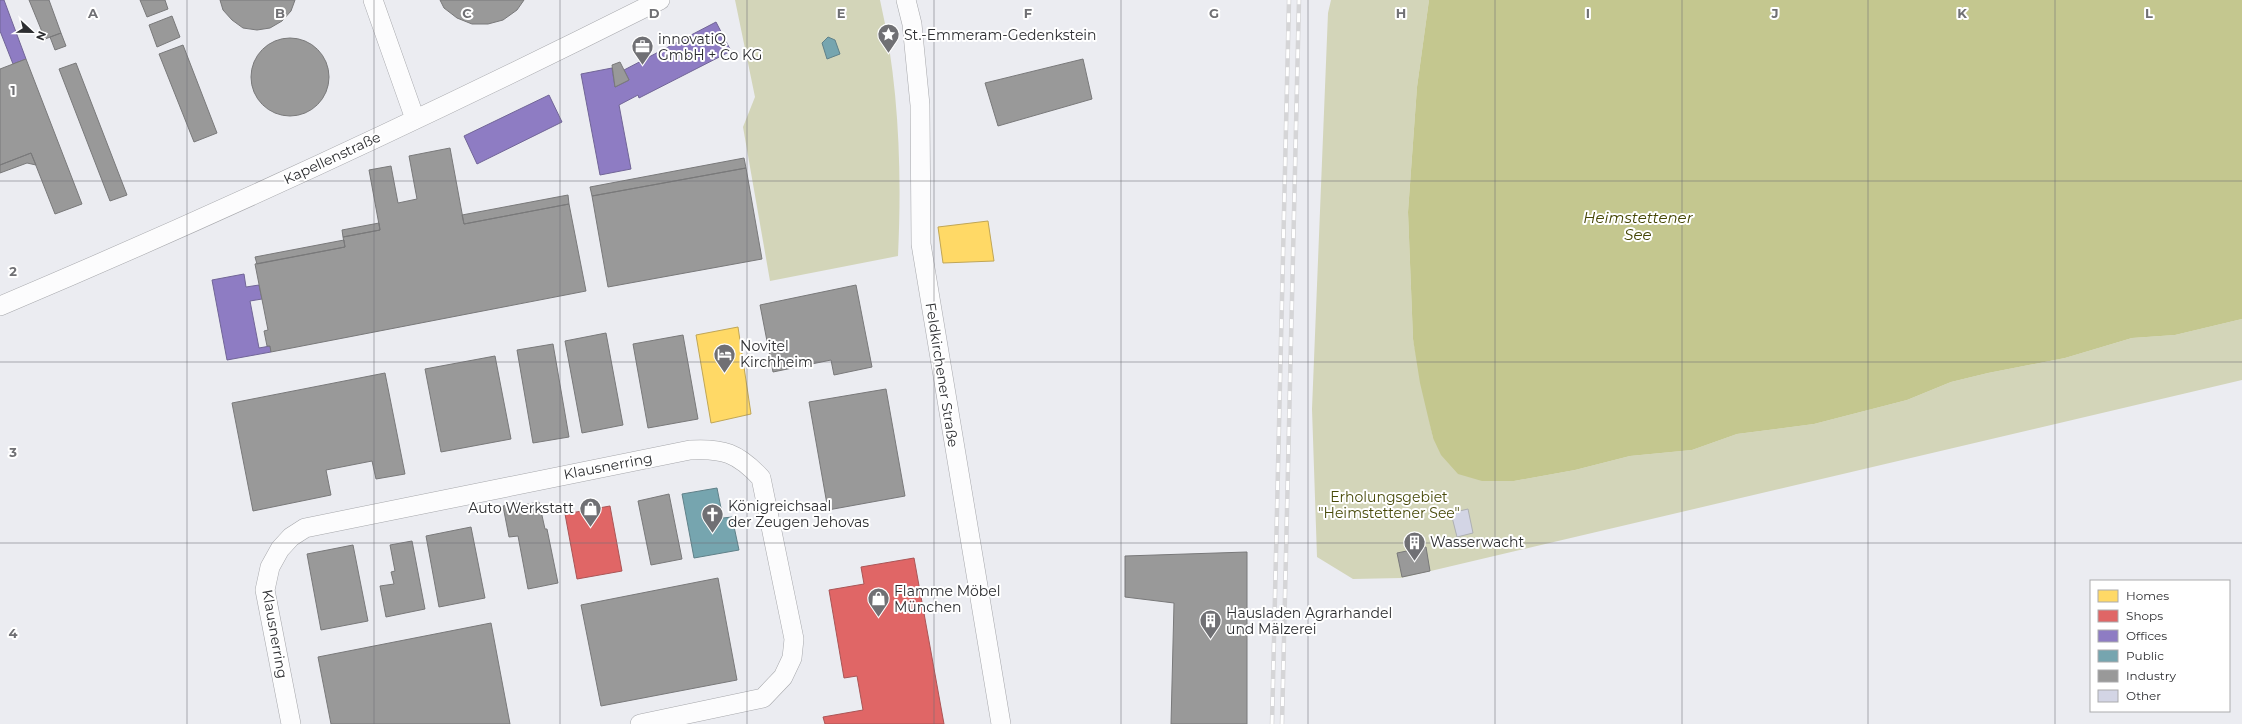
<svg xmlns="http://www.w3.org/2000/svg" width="2242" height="724" viewBox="0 0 2242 724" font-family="Montserrat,sans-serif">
  <rect width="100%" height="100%" fill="#ebecf1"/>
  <path fill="#d3d5b9" d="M735,0H880C899,83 902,170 898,256L770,281L743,127L755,97Z
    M1331,0H1429L1417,87L1408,212L1413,339L1433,438L1514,481L1575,470L1630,456L1692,450L1737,434L1814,424L1907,400L1951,382L1988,373L2065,358L2132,338L2175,335L2242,319V380L1401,578L1353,579L1317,557L1312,409L1328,13Z"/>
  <path fill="#c4c78f" d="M1429,0H2242V319L2175,335L2132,338L2065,358L1988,373L1951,382L1907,400L1814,424L1737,434L1692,450L1630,456L1575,470L1514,481H1482L1458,474L1441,455L1433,438L1420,383L1413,339L1408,212L1417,87Z"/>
  <path fill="#ffd966" stroke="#c0a656" d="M988,221L994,261L943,263L938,227Z
    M738,327L751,414L711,423L696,335Z"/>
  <path fill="#e06666" stroke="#aa5556" d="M610,506L622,571L577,579L565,514Z
    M914,558L944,724H825L823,717L863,710L857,676L844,678L829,590L864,584L861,567Z"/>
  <path fill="#8e7cc3" stroke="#716597" d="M0,0H4L26,59L13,64L0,31Z
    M716,22L731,51L639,98L638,95L619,105L631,169L600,175L581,74L612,68L615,87L629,80L624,70Z
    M549,95L562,122L477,164L464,136Z
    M244,274L246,287L259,285L262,299L250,301L259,348L270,346L271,352L227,360L212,280Z"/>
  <path fill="#76a5af" stroke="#608189" d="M828,37L835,40L840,54L827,59L822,43Z
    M717,488L723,518L732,517L739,550L694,558L682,494Z"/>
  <path fill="#999" stroke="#79797a" d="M29,0H49L61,33L45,39Z
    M140,0H165L168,9L147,17Z
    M220,0H295L291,11L282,21L270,28L257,30L243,28L232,20L223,10Z
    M440,0H524L517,10L503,20L488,24H472L457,18L444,8Z
    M172,16L180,37L157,47L149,25Z
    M61,33L66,46L55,50L50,37Z
    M251 77a39 39 0 1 1 78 0a39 39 0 1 1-78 0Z
    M183,45L217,133L194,142L159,54Z
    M26,59L82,204L55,214L31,153L0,165V69Z
    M1083,59L1092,99L998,126L985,83Z
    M620,62L629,80L615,87L612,65Z
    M76,63L127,195L110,201L59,69Z
    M450,148L464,224L569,204L586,291L271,352L270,346H267L264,331L268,330L255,264L345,247L343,237L380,230L369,170L391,166L398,203L417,199L409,156Z
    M31,153L36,165L27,163L0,173V165Z
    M744,158L746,168L592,196L590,187Z
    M746,168L762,259L608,287L592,196Z
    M568,195L569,204L464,224L462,215Z
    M379,223L380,230L343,237L342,230Z
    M344,240L345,247L257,264L255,257Z
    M856,285L872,367L834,375L831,360L773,372L760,305Z
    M606,333L623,425L582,433L565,341Z
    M683,335L698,419L648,428L633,344Z
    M553,344L569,437L533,443L517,350Z
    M495,356L511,439L441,452L425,369Z
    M385,373L405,474L376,479L372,461L326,470L331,495L253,511L232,403Z
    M886,389L905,496L828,510L809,402Z
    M669,494L682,559L651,565L638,501Z
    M539,502L545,529H547L558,583L528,589L518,536L509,537L503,506L517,503L518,506Z
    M471,527L485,598L439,607L426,536Z
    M412,541L425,609L386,617L380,586L394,584L391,572L395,571L390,545Z
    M353,545L368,621L321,630L307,554Z
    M1426,547L1430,571L1402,577L1397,553Z
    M1247,552V724H1171L1174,603L1125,597V556Z
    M718,578L737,680L601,706L581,605Z
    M491,623L510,724H331L318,657Z"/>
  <path fill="#d3d5e5" stroke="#aeb0b3" d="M1468,509L1473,533L1457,537L1451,513Z"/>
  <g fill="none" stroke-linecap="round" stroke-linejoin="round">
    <defs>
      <path id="street" d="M373,0L415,119
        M906,0L912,24L920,105L921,244L1001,724
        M0,306C223,212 443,109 660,0
        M291,724L265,590L270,567L280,549L291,537L305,528L690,450C723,448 738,453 761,478L794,639L792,658L783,677L763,698L640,724"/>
    </defs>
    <use href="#street" stroke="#a6a7ab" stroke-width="20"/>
    <use href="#street" stroke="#fcfcfd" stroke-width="19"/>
    <defs>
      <path id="rail" d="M1272,724L1289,0
        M1282,724L1299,0"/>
    </defs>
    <use href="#rail" stroke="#d5d5d7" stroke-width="4.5"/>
    <use href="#rail" stroke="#fff" stroke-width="3" stroke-dasharray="9" stroke-linecap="butt"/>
  </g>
  <path fill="none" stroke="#707074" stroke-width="1" stroke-opacity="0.55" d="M187,0V724M374,0V724M560,0V724M747,0V724M934,0V724M1121,0V724M1308,0V724M1495,0V724M1682,0V724M1868,0V724M2055,0V724M0,181H2242M0,362H2242M0,543H2242"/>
  <defs>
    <symbol id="sight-pin" viewBox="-11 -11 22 30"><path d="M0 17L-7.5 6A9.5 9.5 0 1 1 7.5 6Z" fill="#707074" stroke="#fff"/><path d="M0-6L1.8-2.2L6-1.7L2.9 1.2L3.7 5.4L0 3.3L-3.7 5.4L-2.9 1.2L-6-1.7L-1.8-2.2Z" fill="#fff"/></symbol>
    <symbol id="office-pin" viewBox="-11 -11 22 30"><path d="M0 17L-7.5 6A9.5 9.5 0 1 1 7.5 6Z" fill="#707074" stroke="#fff"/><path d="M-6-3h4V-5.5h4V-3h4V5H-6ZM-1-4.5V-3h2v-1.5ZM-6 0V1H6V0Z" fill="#fff"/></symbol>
    <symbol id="hotel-pin" viewBox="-11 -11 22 30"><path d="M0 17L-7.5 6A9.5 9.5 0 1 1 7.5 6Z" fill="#707074" stroke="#fff"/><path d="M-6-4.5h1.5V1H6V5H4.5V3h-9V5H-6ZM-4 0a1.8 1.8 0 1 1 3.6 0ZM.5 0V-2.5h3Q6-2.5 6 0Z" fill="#fff"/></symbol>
    <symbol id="shop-pin" viewBox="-11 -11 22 30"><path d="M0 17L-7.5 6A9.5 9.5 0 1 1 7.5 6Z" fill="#707074" stroke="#fff"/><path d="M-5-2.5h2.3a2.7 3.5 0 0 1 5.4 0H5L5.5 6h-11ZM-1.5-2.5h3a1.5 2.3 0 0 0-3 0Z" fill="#fff"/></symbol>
    <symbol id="church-pin" viewBox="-11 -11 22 30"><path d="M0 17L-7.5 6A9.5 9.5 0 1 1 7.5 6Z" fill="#707074" stroke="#fff"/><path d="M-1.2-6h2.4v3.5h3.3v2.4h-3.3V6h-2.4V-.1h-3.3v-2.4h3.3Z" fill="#fff"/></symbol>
    <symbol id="building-pin" viewBox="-11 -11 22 30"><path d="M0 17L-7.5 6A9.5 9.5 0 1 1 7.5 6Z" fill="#707074" stroke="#fff"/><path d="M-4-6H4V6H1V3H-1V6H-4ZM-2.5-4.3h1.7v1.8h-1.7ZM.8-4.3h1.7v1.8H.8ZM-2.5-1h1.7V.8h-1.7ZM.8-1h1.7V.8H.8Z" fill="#fff"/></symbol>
  </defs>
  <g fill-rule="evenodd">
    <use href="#sight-pin" x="876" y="22" width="25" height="34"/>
    <use href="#office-pin" x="630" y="34" width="25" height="34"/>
    <use href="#hotel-pin" x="712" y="342" width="25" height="34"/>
    <use href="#shop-pin" x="578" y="496" width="25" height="34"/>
    <use href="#church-pin" x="700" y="502" width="25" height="34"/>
    <use href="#building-pin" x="1402" y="530" width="25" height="34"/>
    <use href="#shop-pin" x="866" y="586" width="25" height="34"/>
    <use href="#building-pin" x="1198" y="608" width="25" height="34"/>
  </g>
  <g text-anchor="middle" stroke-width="4" stroke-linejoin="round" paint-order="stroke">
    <g font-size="14" fill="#2d2e31" stroke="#fff" text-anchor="start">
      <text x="904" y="40">St.-Emmeram-Gedenkstein</text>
      <text x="658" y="44">innovatiQ<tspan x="658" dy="16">GmbH + Co KG</tspan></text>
      <text x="740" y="351">Novitel<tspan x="740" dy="16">Kirchheim</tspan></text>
      <text x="728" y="511">Königreichsaal<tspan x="728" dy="16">der Zeugen Jehovas</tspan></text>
      <text x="574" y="513" text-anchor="end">Auto Werkstatt</text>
      <text x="1430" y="547">Wasserwacht</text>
      <text x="894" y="596">Flamme Möbel<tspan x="894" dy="16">München</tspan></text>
      <text x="1226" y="618">Hausladen Agrarhandel<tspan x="1226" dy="16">und Mälzerei</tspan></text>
    </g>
    <g font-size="14" fill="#2d2e31" stroke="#fff">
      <text transform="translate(332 158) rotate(-25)" y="5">Kapellenstraße</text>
      <text transform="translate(942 375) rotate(81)" y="5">Feldkirchener Straße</text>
      <text transform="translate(608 466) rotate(-11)" y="5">Klausnerring</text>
      <text transform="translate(275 634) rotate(80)" y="5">Klausnerring</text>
    </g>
    <g font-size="14" fill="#484a09" stroke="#fff">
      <text x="1389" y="502">Erholungsgebiet<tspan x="1389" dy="16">"Heimstettener See"</tspan></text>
    </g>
    <g font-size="15" font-style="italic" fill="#444503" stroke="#fff">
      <text x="1638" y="223">Heimstettener<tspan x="1638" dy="17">See</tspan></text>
    </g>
  </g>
  <g font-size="13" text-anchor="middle" font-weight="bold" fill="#707074" stroke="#fff" stroke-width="4" stroke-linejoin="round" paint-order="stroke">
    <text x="93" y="18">A</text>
    <text x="280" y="18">B</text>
    <text x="467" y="18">C</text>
    <text x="654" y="18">D</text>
    <text x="841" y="18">E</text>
    <text x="1028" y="18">F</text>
    <text x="1214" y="18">G</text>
    <text x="1401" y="18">H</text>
    <text x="1588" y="18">I</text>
    <text x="1775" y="18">J</text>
    <text x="1962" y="18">K</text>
    <text x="2149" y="18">L</text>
    <text x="13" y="95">1</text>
    <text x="13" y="276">2</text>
    <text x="13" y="457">3</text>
    <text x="13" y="638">4</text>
  </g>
  <rect x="2090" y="580" width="140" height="132" fill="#ffffff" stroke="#ababad"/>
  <rect x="2098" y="590" width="20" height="12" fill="#ffd966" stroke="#ababad"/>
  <text x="2126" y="600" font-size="12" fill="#2d2e31">Homes</text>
  <rect x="2098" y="610" width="20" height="12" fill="#e06666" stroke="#ababad"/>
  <text x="2126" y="620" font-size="12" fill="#2d2e31">Shops</text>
  <rect x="2098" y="630" width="20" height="12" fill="#8e7cc3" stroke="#ababad"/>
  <text x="2126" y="640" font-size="12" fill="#2d2e31">Offices</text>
  <rect x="2098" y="650" width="20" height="12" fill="#76a5af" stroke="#ababad"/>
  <text x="2126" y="660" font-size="12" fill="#2d2e31">Public</text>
  <rect x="2098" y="670" width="20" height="12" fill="#999999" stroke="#ababad"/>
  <text x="2126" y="680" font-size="12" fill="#2d2e31">Industry</text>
  <rect x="2098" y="690" width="20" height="12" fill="#d3d5e5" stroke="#ababad"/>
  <text x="2126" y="700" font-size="12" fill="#2d2e31">Other</text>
  <g transform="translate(32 32) rotate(112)" stroke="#ffffff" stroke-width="3" paint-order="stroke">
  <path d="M0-3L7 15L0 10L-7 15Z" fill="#2d2e31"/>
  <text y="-6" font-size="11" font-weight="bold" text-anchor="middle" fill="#2d2e31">N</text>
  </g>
</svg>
